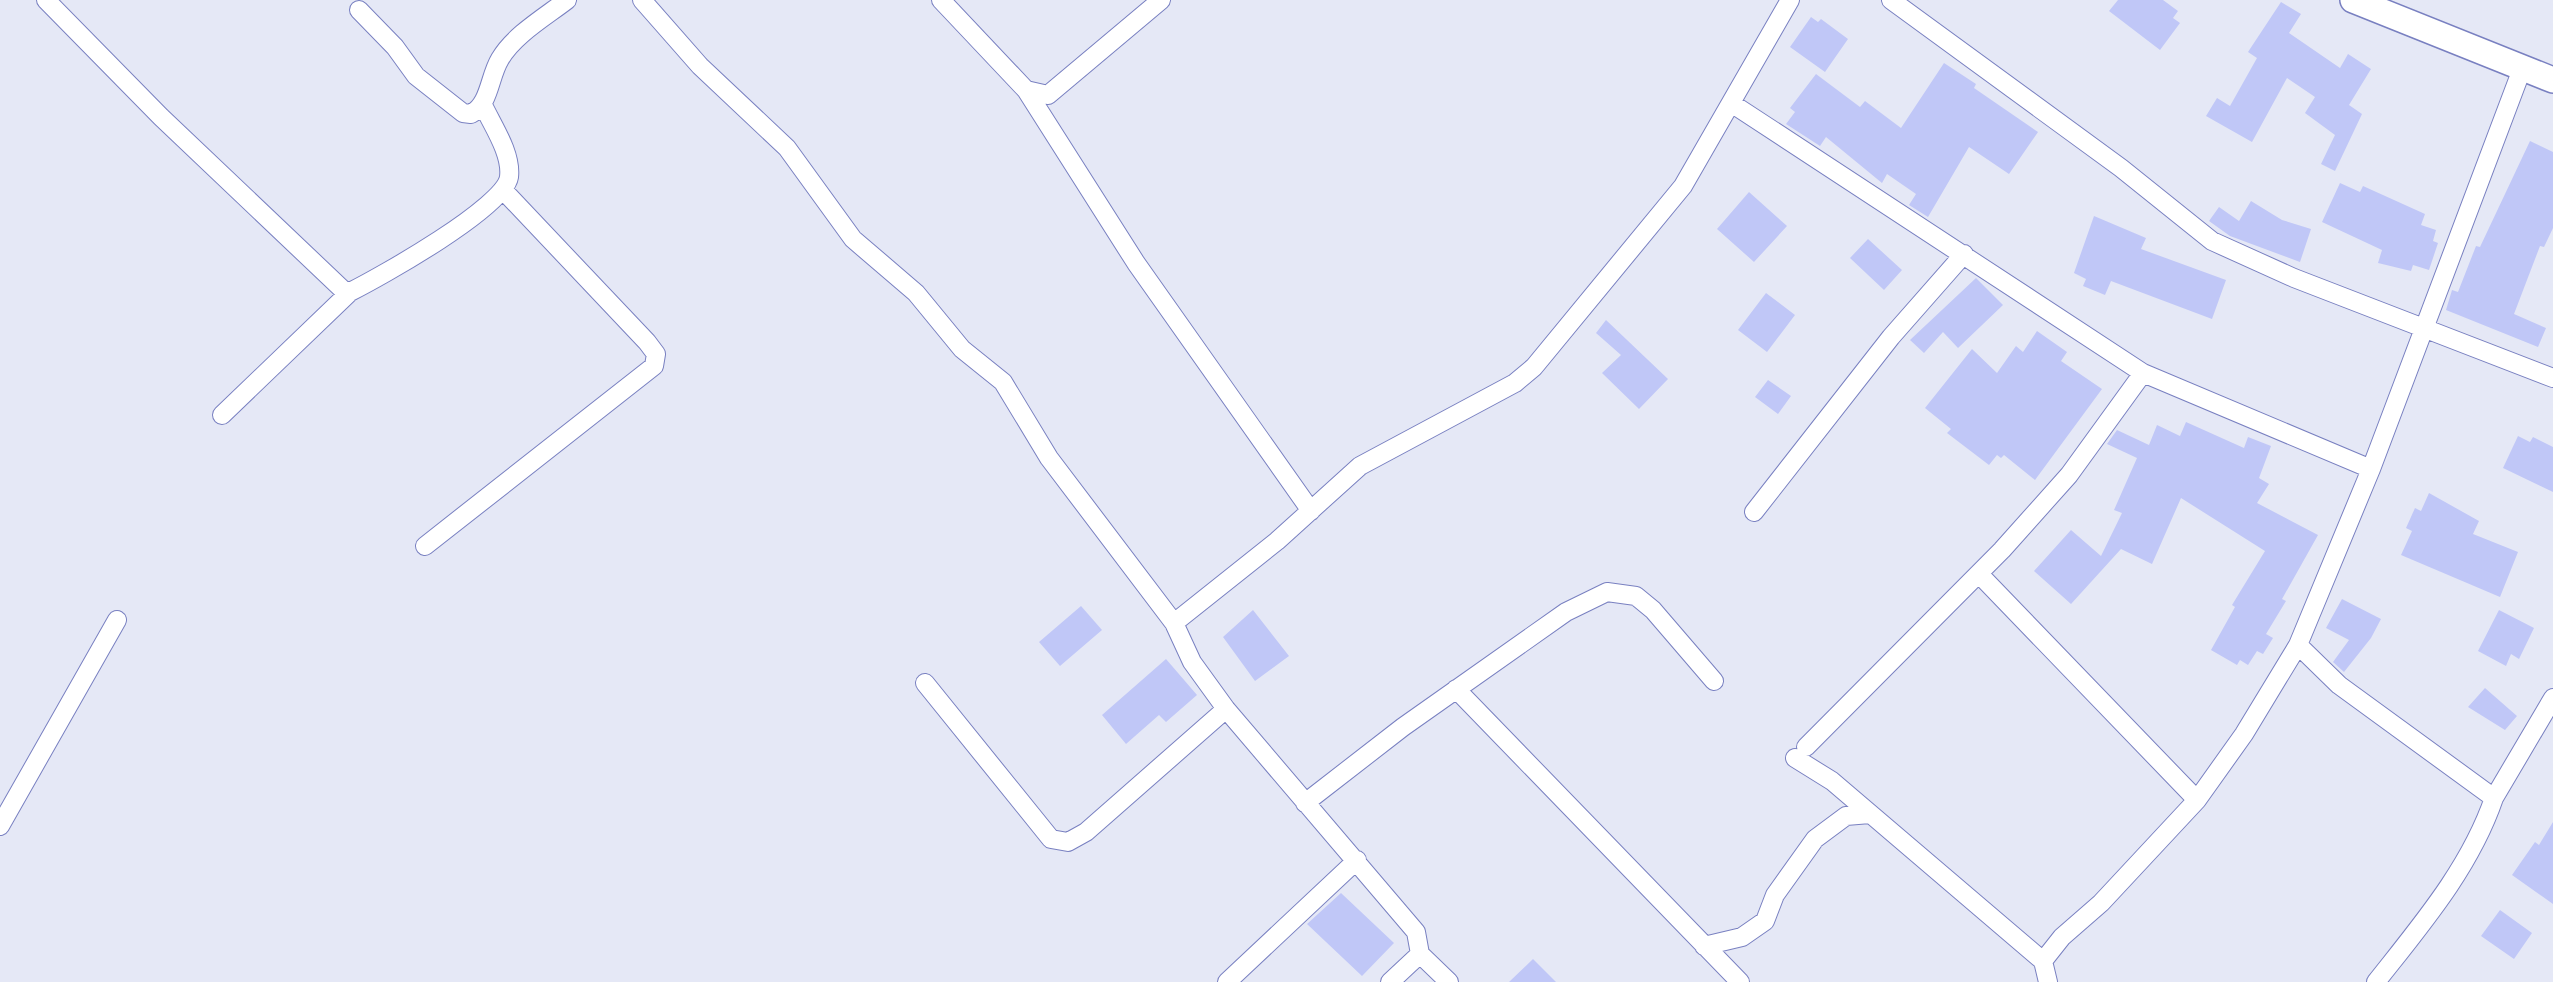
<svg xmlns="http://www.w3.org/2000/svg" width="2553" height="982" viewBox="0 0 2553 982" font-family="Lato,sans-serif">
  <rect width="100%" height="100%" fill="#e5e8f6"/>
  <path fill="#c0c7f7" d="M2118,0H2163L2178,11L2173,18L2180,23L2160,50L2109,11Z
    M2281,2L2301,14L2289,33L2340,68L2348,54L2371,69L2349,105L2362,114L2335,171L2321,164L2335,135L2305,113L2315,97L2287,78L2252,142L2206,116L2217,98L2230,106L2257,58L2248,52Z
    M1811,17L1818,22L1821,19L1848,39L1825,72L1790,47Z
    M1944,63L1976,84L1974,88L2038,132L2009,174L1969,147L1928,217L1909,205L1916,194L1887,174L1882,183L1826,137L1820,146L1786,124L1795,112L1790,108L1816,74L1860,107L1865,101L1901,128Z
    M2530,141L2553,152V228L2544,247L2540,246L2514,314L2546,328L2538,347L2446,310L2452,290L2458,292L2476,246L2480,247Z
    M2340,183L2360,192L2363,186L2425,214L2421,225L2436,230L2433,241L2438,243L2429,270L2413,265L2411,271L2378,263L2382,250L2322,222Z
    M1749,192L1787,226L1754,262L1717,229Z
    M2251,201L2282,220L2311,229L2300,262L2230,236L2209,221L2219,207L2239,221Z
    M2094,216L2146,238L2141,249L2226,280L2212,319L2111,281L2105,295L2083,286L2086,279L2074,273Z
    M1868,239L1902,270L1884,290L1850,258Z
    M1976,278L2003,305L1958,348L1943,332L1924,353L1910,340Z
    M1766,293L1795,315L1767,352L1738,330Z
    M1606,320L1668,379L1639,409L1602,373L1621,355L1596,333Z
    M2037,331L2067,352L2061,361L2102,389L2035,480L2004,455L2001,458L1997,455L1989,465L1947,433L1951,429L1925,408L1972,349L1997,373L2016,346L2023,352Z
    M1768,380L1791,396L1778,414L1755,397Z
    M2186,422L2244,448L2248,437L2271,446L2259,478L2269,484L2257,503L2318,535L2282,599L2286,601L2266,634L2273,638L2263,654L2257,651L2248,665L2240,660L2237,665L2211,650L2235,607L2232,605L2265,551L2181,498L2152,564L2121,549L2071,604L2034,571L2071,530L2101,556L2122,513L2114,510L2137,458L2107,444L2117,430L2149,445L2157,425L2180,436Z
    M2518,436L2530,442L2533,437L2553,447V492L2503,468Z
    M2429,493L2479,521L2473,534L2518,552L2500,597L2401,555L2412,531L2406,528L2415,508L2421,511Z
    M2342,599L2381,619L2371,638L2344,672L2333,662L2349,640L2326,628Z
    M1081,606L1102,630L1060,666L1039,642Z
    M1253,610L1289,656L1255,681L1223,637Z
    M2499,610L2534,628L2519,659L2511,654L2506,666L2478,651Z
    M1166,659L1197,695L1166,722L1159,715L1126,744L1102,715Z
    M2485,688L2517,716L2505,730L2468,707Z
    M2553,822V904L2512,875L2535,842L2539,845Z
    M1341,893L1394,943L1362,976L1307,924Z
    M2500,910L2532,933L2514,959L2481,936Z
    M1533,959L1556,982H1509Z"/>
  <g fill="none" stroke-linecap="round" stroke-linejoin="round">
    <defs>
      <path id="street" d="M46,0L161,117L342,289L350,292C380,277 505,207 509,177C512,153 492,125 483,105
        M642,0L700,66L787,148L853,239L916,293L962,349L1003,382L1049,458L1174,623L1192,662L1226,709L1416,932L1420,954L1449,982
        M941,0L1026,90L1048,95L1161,0
        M1891,0L2121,168L2212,241L2294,278L2553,378
        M359,10L395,47L416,76L463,113L471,114C490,104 489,77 500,59C514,35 545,17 567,0
        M1026,90L1136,263L1311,511
        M1731,103L2143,373L2371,469
        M222,415L350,292
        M1754,512L1891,337L1964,254
        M425,546L654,366L656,354L647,342L504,191
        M1980,575L2197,800
        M1174,623L1277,541L1360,466L1515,383L1534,367L1683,186L1790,0
        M2298,645L2339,685L2494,798C2470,868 2421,925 2376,982
        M925,683L1051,839L1068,842L1086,832L1226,709
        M1456,689L1740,982
        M1806,747L2002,550L2069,475L2143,373
        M1795,758L1832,781L2043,961
        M2494,798L2553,698
        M1305,803L1403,727L1566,612L1607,592L1636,596L1653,610L1714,681
        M0,826L117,620
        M1704,946L1742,937L1765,921L1775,895L1815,839L1846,816L1870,814
        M1227,982L1357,860
        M1390,982L1420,954
        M2048,982L2043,961L2062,937L2101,903L2197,800L2244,734L2298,645L2371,469L2522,69"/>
      <path id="secondary" d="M2353,0L2553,80"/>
    </defs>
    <use href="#street" stroke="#7980c1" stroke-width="20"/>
    <use href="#secondary" stroke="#7980c1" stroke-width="28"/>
    <use href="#street" stroke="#fff" stroke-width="18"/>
    <use href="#secondary" stroke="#fff" stroke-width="25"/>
  </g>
</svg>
